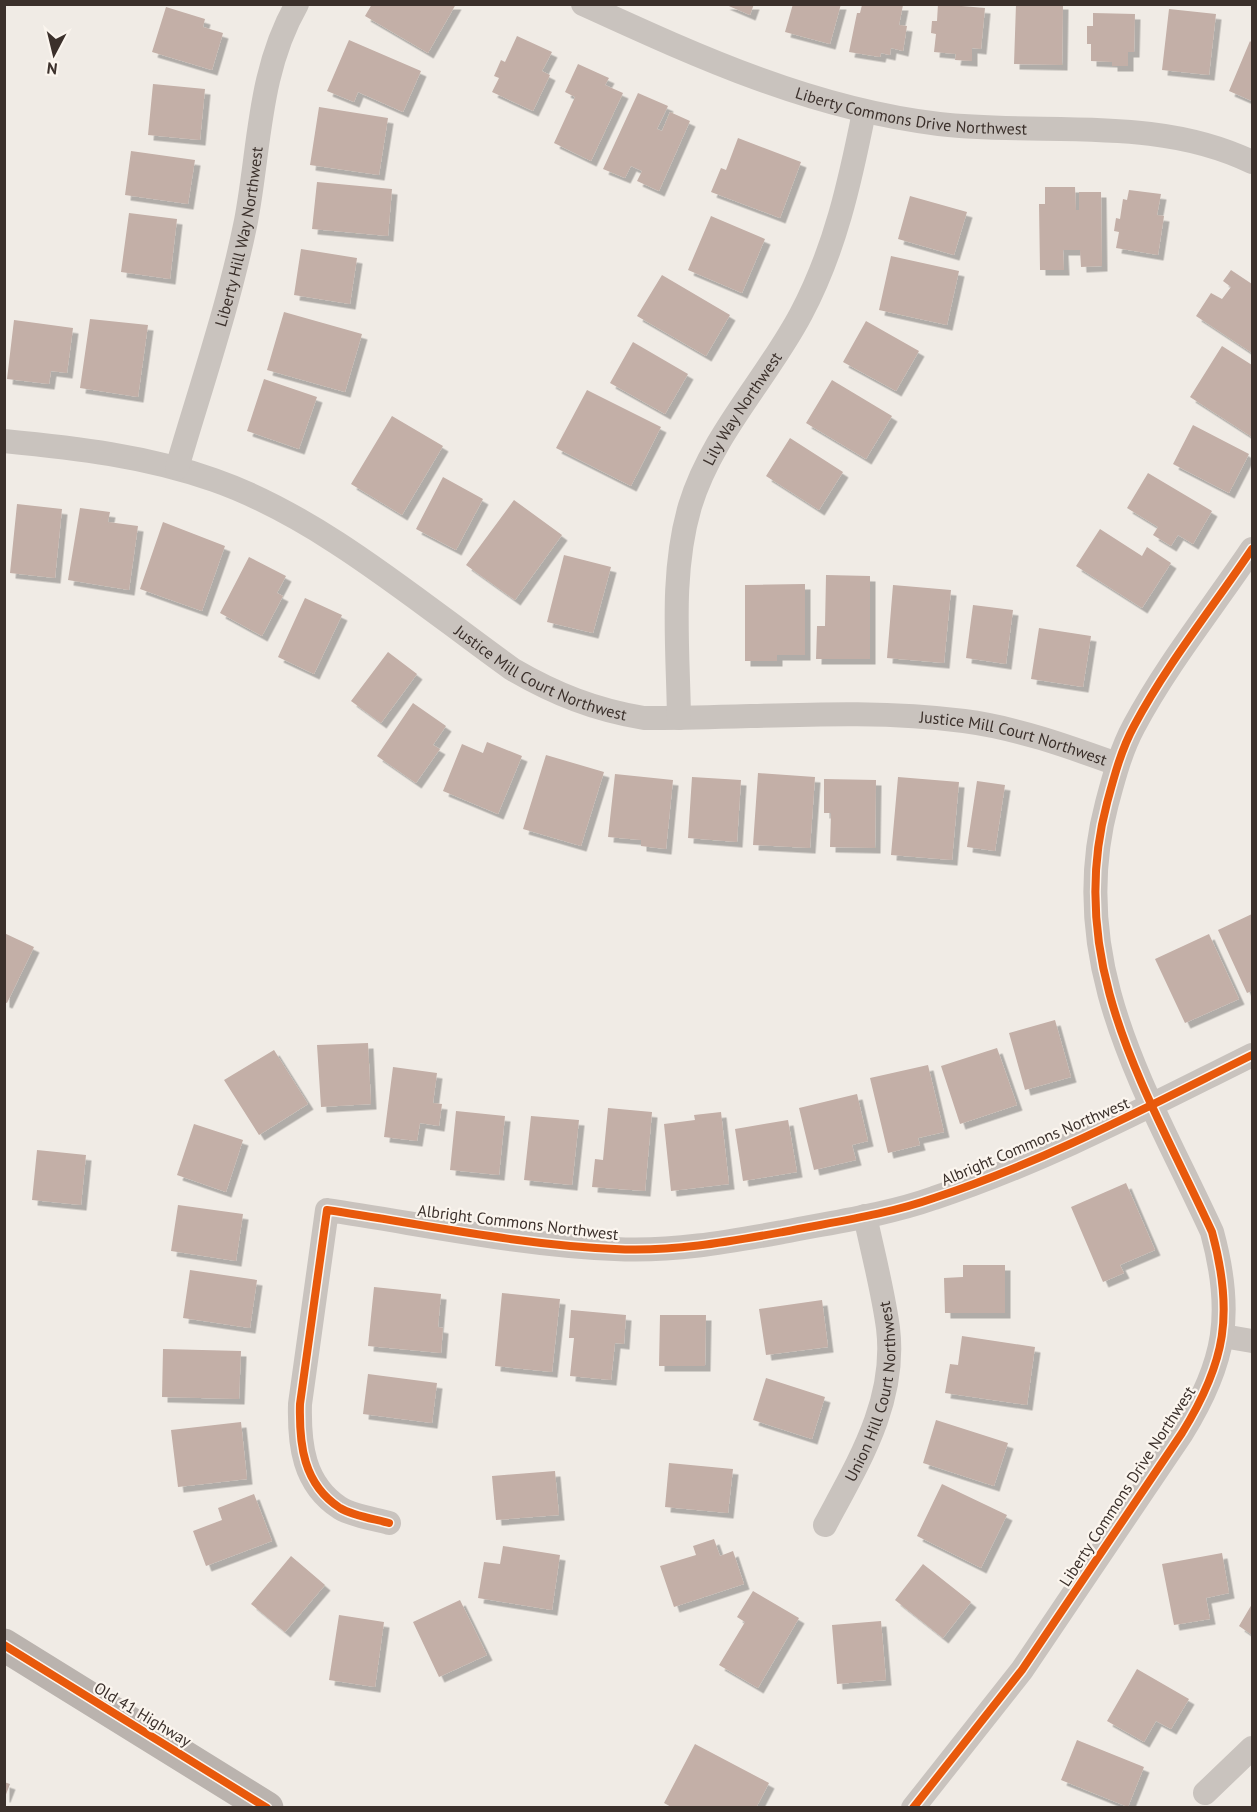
<svg xmlns="http://www.w3.org/2000/svg" width="1257" height="1812" viewBox="0 0 1257 1812" font-family="'PT Sans',sans-serif">
  <defs>
    <filter id="shadow"><feDropShadow dx="5.5" dy="5.5" stdDeviation="0" flood-color="#0004"/></filter>
  </defs>
  <rect width="100%" height="100%" fill="#f0ebe5"/>
  <path fill="#c3afa7" filter="url(#shadow)" d="M372,4H456L428,53L365,16Z
    M724,4H754L750,15Z
    M793,4H841L830,44L785,32Z
    M938,4L985,8L981,49L972,48V61L955,60L956,54L934,52L936,34L931,33L932,21H937Z
    M1016,4H1063L1062,65L1014,64Z
    M862,5H903L899,25L907,26L903,51L891,48L890,55L881,53L880,57L849,52L857,13H860Z
    M166,7L205,19L203,27L223,33L212,70L152,52Z
    M1169,9L1216,14L1209,75L1162,70Z
    M1093,13L1135,14L1134,52H1128V66H1112V62L1091,61V44H1087V26H1093Z
    M517,36L552,52L542,71L550,75L533,111L492,92L499,78L494,76L501,60L505,62Z
    M349,40L421,71L403,112L358,92L354,102L327,91Z
    M1250,41L1252,43V101L1229,91Z
    M578,64L609,78L605,85L623,93L591,161L554,143L575,97L565,92Z
    M153,84L205,89L200,140L148,135Z
    M638,93L668,106L657,129L662,131L670,112L690,121L659,191L637,181L642,171L631,166L625,178L603,169Z
    M319,107L388,118L379,175L310,165Z
    M738,138L801,162L780,218L711,192L721,168L726,170Z
    M131,151L195,160L188,204L125,195Z
    M317,182L392,189L388,236L312,229Z
    M1045,187H1075L1076,210H1079V192H1101L1102,266L1081,267L1080,250H1063L1064,270H1040L1039,204H1045Z
    M1129,190L1161,194L1157,215L1164,216L1158,255L1116,248L1119,232L1114,231L1116,218L1120,219L1123,199L1127,200Z
    M910,196L967,212L954,255L898,239Z
    M129,213L177,219L170,279L121,272Z
    M711,216L765,239L742,293L688,270Z
    M301,249L357,258L350,304L294,295Z
    M891,256L959,271L947,325L879,310Z
    M1231,270L1252,284V353L1196,316L1211,293L1222,299L1231,287L1223,281Z
    M662,275L730,315L706,356L637,316Z
    M284,312L362,334L345,392L267,370Z
    M90,319L148,325L138,397L80,388Z
    M14,320L73,328L67,373L51,371L49,384L7,379Z
    M866,321L919,351L896,391L843,362Z
    M633,342L688,374L665,414L610,383Z
    M1222,346L1252,365V437L1190,397Z
    M264,379L317,397L299,449L247,431Z
    M832,380L892,416L866,459L806,423Z
    M587,390L661,427L631,486L556,448Z
    M392,416L443,446L402,515L351,484Z
    M1193,425L1249,454L1229,493L1173,464Z
    M790,438L843,472L819,510L766,476Z
    M1148,473L1212,511L1193,544L1178,535L1171,546L1153,535L1158,527L1127,508Z
    M443,477L483,499L456,550L416,529Z
    M514,500L562,535L515,600L466,565Z
    M17,504L62,509L55,578L10,573Z
    M80,508L110,512L108,522L138,526L129,590L68,580Z
    M163,522L225,546L202,611L140,589Z
    M1100,529L1142,556L1147,547L1171,563L1142,608L1076,566Z
    M564,555L611,567L593,633L547,622Z
    M249,557L286,576L277,593L283,596L262,636L220,613Z
    M826,575L870,576V659H816L817,626H825Z
    M805,584V655H777V661H745V585Z
    M893,585L951,590L944,663L887,658Z
    M305,598L342,615L314,674L278,657Z
    M973,605L1013,610L1006,664L966,658Z
    M1039,628L1091,636L1083,687L1031,679Z
    M388,652L417,674L381,723L351,701Z
    M413,703L446,726L433,745L440,749L416,783L377,756Z
    M487,742L522,756L498,814L443,791L462,744L483,753Z
    M546,755L604,772L581,846L523,829Z
    M758,773L815,777L810,848L753,845Z
    M615,774L673,780L666,849L641,846V840L608,837Z
    M692,777L741,780L737,842L688,838Z
    M898,777L959,782L952,860L891,855Z
    M824,779L876,780L875,848L830,847L831,813H824Z
    M977,781L1005,785L995,851L967,847Z
    M1252,914V991L1247,993L1218,930Z
    M4,933L34,947L7,1003L4,1002Z
    M1209,934L1239,999L1185,1023L1155,959Z
    M1055,1020L1071,1077L1025,1090L1009,1033Z
    M368,1043L371,1104L321,1107L317,1045Z
    M997,1048L1017,1105L960,1124L941,1066Z
    M274,1050L308,1104L259,1135L224,1080Z
    M928,1065L944,1132L918,1138L920,1145L888,1153L870,1078Z
    M393,1067L437,1073L433,1103L442,1104L439,1126L420,1123L417,1141L384,1137Z
    M857,1094L868,1141L852,1145L856,1160L814,1170L799,1108Z
    M608,1108L652,1112L645,1191L592,1187L595,1159L603,1160Z
    M456,1111L505,1116L499,1175L450,1170Z
    M721,1112L729,1184L671,1191L664,1124L695,1120L694,1115Z
    M531,1116L579,1120L572,1185L524,1180Z
    M788,1120L797,1172L743,1181L735,1129Z
    M194,1124L243,1140L226,1192L177,1175Z
    M37,1150L86,1155L81,1205L32,1200Z
    M1126,1183L1155,1250L1120,1265L1124,1273L1103,1282L1071,1207Z
    M178,1205L243,1214L236,1261L171,1251Z
    M963,1265H1005V1313H945L944,1278L963,1277Z
    M190,1270L257,1280L250,1328L183,1318Z
    M374,1287L441,1294L438,1327L443,1328L441,1353L368,1346Z
    M502,1293L560,1299L552,1372L495,1366Z
    M822,1300L828,1347L766,1355L759,1309Z
    M571,1310L626,1315L624,1344L615,1343L611,1380L570,1376L574,1338H569Z
    M660,1315H706L705,1366H659Z
    M962,1336L1035,1347L1027,1405L945,1393L950,1364L958,1365Z
    M163,1349L241,1351L239,1399L162,1397Z
    M368,1374L437,1383L432,1423L363,1414Z
    M766,1378L825,1397L812,1439L753,1420Z
    M936,1420L1008,1443L994,1486L923,1463Z
    M241,1422L247,1479L178,1487L171,1430Z
    M669,1463L733,1469L728,1513L665,1507Z
    M555,1471L559,1515L496,1520L492,1476Z
    M942,1484L1007,1515L981,1568L917,1536Z
    M254,1494L272,1541L206,1566L193,1531L222,1520L218,1508Z
    M714,1539L720,1556L733,1551L744,1584L674,1607L660,1566L696,1555L693,1546Z
    M503,1546L560,1555L552,1610L478,1598L484,1562L500,1564Z
    M1222,1553L1229,1593L1206,1598L1210,1619L1174,1625L1162,1564Z
    M291,1556L325,1585L285,1632L251,1604Z
    M923,1564L971,1602L943,1638L895,1600Z
    M753,1591L799,1618L758,1688L719,1665L745,1622L737,1617Z
    M460,1600L487,1655L439,1677L413,1622Z
    M1252,1604V1635L1239,1626Z
    M339,1615L384,1622L375,1687L329,1680Z
    M881,1621L886,1680L837,1684L832,1625Z
    M1137,1669L1189,1699L1171,1729L1156,1721L1144,1742L1107,1721Z
    M1077,1740L1144,1767L1128,1807L1061,1780Z
    M695,1744L769,1783L756,1808H673L664,1803Z
    M4,1782L10,1784L5,1797H4Z"/>
  <g fill="none" stroke-linecap="round" stroke-linejoin="round">
    <g stroke="#c9c3be" stroke-width="24">
      <path id="s1" d="M583,4C699,57 812,109 939,124C1044,136 1155,115 1252,162"/>
      <path id="s2" d="M4,441C76,448 146,456 214,480C320,517 421,604 512,669C555,694 595,710 644,718C750,719 858,707 964,721C1017,728 1067,746 1117,764"/>
      <path id="s3" d="M177,468C201,386 229,305 246,221C260,147 258,72 297,4"/>
      <path id="s4" d="M679,718C678,648 670,574 690,506C712,434 766,380 801,314C835,250 850,182 864,112"/>
      <path d="M1223,1336L1252,1341"/>
      <path d="M389,1523C375,1519 353,1516 340,1508C303,1484 299,1444 300,1404L327,1210C422,1224 519,1245 615,1249C672,1252 727,1242 783,1232C833,1222 886,1215 934,1198C1044,1162 1149,1106 1252,1055"/>
      <path id="s5" d="M825,1525C858,1463 897,1401 888,1328C883,1291 873,1253 865,1216"/>
      <path d="M1205,1793L1252,1748"/>
      <path d="M913,1808L1022,1670L1182,1433C1226,1362 1234,1313 1212,1232C1147,1091 1064,964 1107,803C1114,777 1121,750 1134,726C1167,664 1213,607 1252,549"/>
    </g>
    <path stroke="#bab3ae" stroke-width="33" d="M4,1645L267,1808"/>
    <defs>
      <path id="cycleway" d="M389,1523C375,1519 353,1516 340,1508C303,1484 299,1444 300,1404L327,1210C422,1224 519,1245 615,1249C672,1252 727,1242 783,1232C833,1222 886,1215 934,1198C1044,1162 1149,1106 1252,1055
        M4,1645L267,1808
        M913,1808L1022,1670L1182,1433C1226,1362 1234,1313 1212,1232C1147,1091 1064,964 1107,803C1114,777 1121,750 1134,726C1167,664 1213,607 1252,549"/>
    </defs>
    <use href="#cycleway" stroke="#fbf5ee" stroke-width="11"/>
    <use href="#cycleway" stroke="#e8590c" stroke-width="8"/>
  </g>
  <g text-anchor="middle" stroke-width="4.5" stroke-linejoin="round" paint-order="stroke">
    <g font-size="16" fill="#3b302b" stroke="#fbf5ee">
      <text dy="6" stroke="none"><textPath href="#s1" startOffset="348">Liberty Commons Drive Northwest</textPath></text>
      <text dy="6" stroke="none"><textPath href="#s3" startOffset="240">Liberty Hill Way Northwest</textPath></text>
      <text dy="6" stroke="none"><textPath href="#s4" startOffset="324">Lily Way Northwest</textPath></text>
      <text dy="6" stroke="none"><textPath href="#s2" startOffset="596">Justice Mill Court Northwest</textPath></text>
      <text dy="6" stroke="none"><textPath href="#s2" startOffset="1082">Justice Mill Court Northwest</textPath></text>
      <text transform="translate(1035 1141) rotate(-23)" y="6">Albright Commons Northwest</text>
      <text transform="translate(518 1222) rotate(7)" y="6">Albright Commons Northwest</text>
      <text dy="6" stroke="none"><textPath href="#s5" startOffset="144">Union Hill Court Northwest</textPath></text>
      <text transform="translate(1127 1486) rotate(-57)" y="6">Liberty Commons Drive Northwest</text>
      <text transform="translate(143 1714) rotate(31)" y="6">Old 41 Highway</text>
    </g>
  </g>
  <rect width="1257" height="1812" fill="none" stroke="#3b302b" stroke-width="12"/>
  <g transform="translate(54 54) rotate(187)" stroke="#fbf5ee" stroke-width="4.5" paint-order="stroke">
  <path d="M0-4.5L10 22L0 15L-10 22Z" fill="#3b302b"/>
  <text y="-9" font-size="16" font-weight="bold" text-anchor="middle" fill="#3b302b">N</text>
  </g>
</svg>
